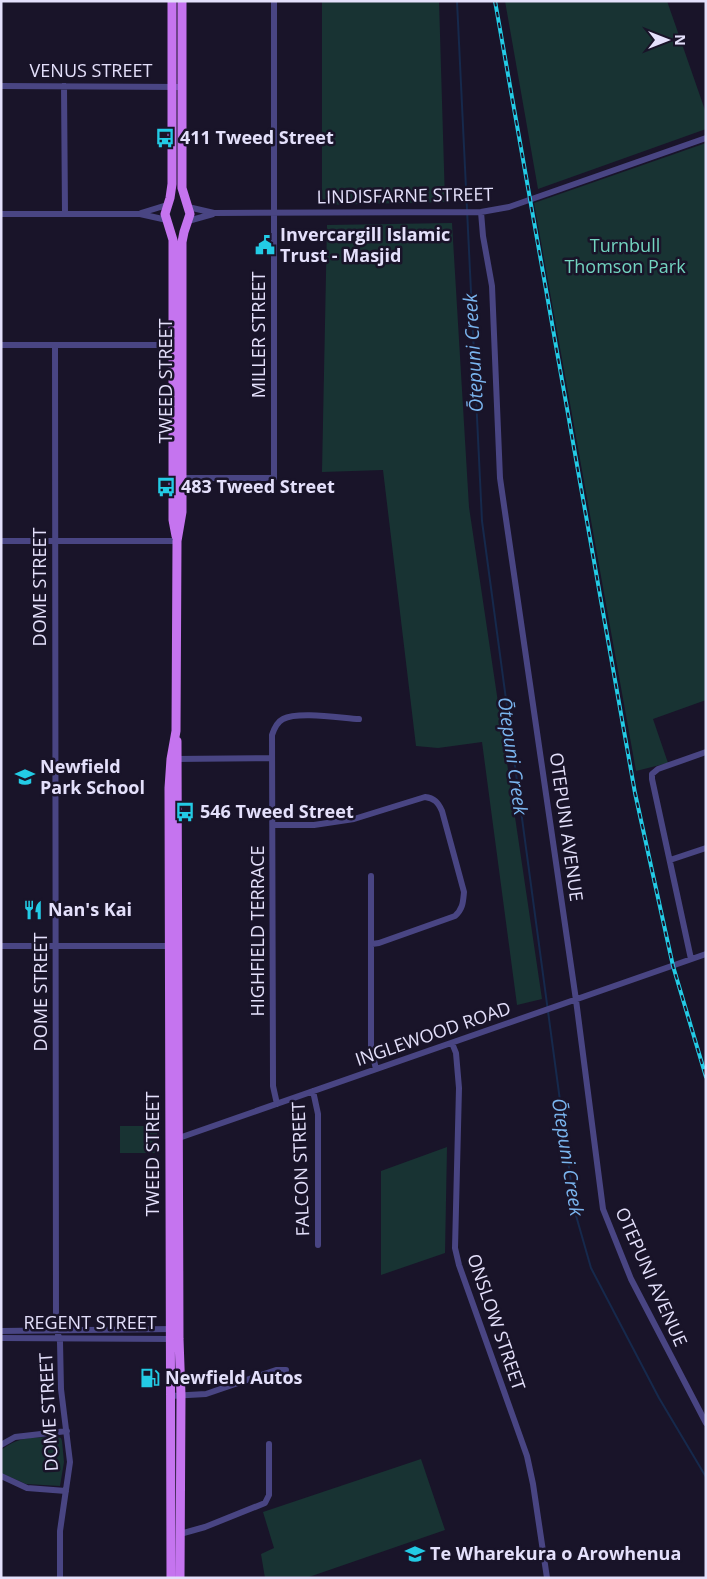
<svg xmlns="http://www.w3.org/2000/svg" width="707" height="1579" viewBox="0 0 707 1579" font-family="'Open Sans',sans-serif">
  <rect width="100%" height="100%" fill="#191429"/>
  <path fill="#183333" d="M322,1H439L445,202L322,205Z
    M505,1H667L706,113V129L538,189Z
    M706,143V700L653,719L668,763L636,771L534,203Z
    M452,223L469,507L542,999L517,1005L482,742L438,748L416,746L383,470L322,472L327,225Z
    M120,1126H157V1153H120Z
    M447,1147L445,1253L381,1275V1171Z
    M58,1437L61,1438L62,1441L64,1462L60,1486L26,1484L1,1473V1450C21,1435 35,1438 58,1437Z
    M421,1459L445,1530L306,1578H265L261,1554L274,1548L263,1512Z"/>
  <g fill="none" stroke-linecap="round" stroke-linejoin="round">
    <path stroke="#16294c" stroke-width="2" d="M457,1L482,521L575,1212L591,1268L659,1398L706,1477"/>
    <path stroke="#494583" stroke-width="6" d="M1,86L182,87
      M64,86L65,214
      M188,207L214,213L481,212L509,207L706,138
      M481,212L483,236L492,286L500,478L576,1000L603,1209L631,1279L706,1423
      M141,213L167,205
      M1,214H140L167,220
      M188,221L213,214
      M1,345H176
      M55,345L56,1326L60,1342L61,1389L70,1462L60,1531V1578
      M180,478H274V1
      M1,541H177
      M173,759L272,758
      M273,825H314L354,819L425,797C434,798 438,802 442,811L464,892C463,902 463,909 455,916L379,943L372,944
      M670,860L706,848
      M371,876V1048L376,1069
      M1,946H172
      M691,959L652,779V774L658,769L706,752
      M452,1043L456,1053L459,1088L455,1248L459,1265L527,1456L533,1484L547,1578
      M313,1091L318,1114V1245
      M277,1104L273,1086L272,735C274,729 277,722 283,719C298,711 341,718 359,719
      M176,1139L706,954
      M1,1331L173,1329
      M1,1338L172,1339
      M170,1396L206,1394L267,1373L276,1370H286
      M1,1445L15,1437L67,1431
      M1,1476L27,1488L66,1491
      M180,1534L205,1527L265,1503L269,1495V1444"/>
    <path stroke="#c574ef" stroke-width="9" d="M172,1V184L170,198L165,214L173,240V520L176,536
      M177,741L179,1339L181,1395L180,1578
      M171,1578L169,788L171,759L176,731L177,541L182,512V242L184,232L190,214L182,188V1"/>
    <defs>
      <path id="rail" d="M495,1L635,793L673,966L706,1077"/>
    </defs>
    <use href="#rail" stroke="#23cbe5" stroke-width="4"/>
    <use href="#rail" stroke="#191429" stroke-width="2" stroke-dasharray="5.5" stroke-linecap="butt"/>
  </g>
  <defs>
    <symbol id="bus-bare" viewBox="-9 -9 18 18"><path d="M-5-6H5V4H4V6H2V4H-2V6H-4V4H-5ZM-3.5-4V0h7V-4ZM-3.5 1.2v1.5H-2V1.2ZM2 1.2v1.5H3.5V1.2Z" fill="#23cbe5" stroke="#191429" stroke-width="2.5" paint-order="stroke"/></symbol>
    <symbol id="civic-bare" viewBox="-9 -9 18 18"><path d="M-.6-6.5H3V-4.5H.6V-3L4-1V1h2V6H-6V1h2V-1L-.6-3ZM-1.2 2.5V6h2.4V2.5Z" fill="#23cbe5" stroke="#191429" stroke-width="2.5" paint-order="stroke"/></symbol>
    <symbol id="school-bare" viewBox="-9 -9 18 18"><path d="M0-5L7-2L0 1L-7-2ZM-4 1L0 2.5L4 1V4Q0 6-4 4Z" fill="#23cbe5" stroke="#191429" stroke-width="2.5" paint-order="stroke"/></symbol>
    <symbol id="restaurant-bare" viewBox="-9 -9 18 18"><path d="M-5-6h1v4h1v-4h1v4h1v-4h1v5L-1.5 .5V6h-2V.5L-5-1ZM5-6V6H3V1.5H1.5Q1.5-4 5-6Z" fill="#23cbe5" stroke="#191429" stroke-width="2.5" paint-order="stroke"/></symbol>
    <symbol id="fuel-bare" viewBox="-9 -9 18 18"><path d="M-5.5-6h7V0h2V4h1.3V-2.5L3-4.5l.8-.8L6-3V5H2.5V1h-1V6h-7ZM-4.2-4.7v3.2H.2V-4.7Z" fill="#23cbe5" stroke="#191429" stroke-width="2.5" paint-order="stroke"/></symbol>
  </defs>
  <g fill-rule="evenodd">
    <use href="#bus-bare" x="151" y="124" width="28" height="28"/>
    <use href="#civic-bare" x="251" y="231" width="28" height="28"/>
    <use href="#bus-bare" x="152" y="473" width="28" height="28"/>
    <use href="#school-bare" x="11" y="763" width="28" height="28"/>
    <use href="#bus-bare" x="171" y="798" width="28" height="28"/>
    <use href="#restaurant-bare" x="19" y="896" width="28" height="28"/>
    <use href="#fuel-bare" x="136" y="1364" width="28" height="28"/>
    <use href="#school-bare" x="401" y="1540" width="28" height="28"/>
  </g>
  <g text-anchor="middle" stroke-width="5" stroke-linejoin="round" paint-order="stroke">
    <g font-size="18" fill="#e4e0fb" stroke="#191429">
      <text x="91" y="77">VENUS STREET</text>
      <text transform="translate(405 196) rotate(-1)" y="6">LINDISFARNE STREET</text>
      <text transform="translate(259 335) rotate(-90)" y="6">MILLER STREET</text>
      <text transform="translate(166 381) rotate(-90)" y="6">TWEED STREET</text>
      <text transform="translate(40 587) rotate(-90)" y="6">DOME STREET</text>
      <text transform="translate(566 827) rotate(82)" y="6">OTEPUNI AVENUE</text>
      <text transform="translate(258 931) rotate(-90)" y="6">HIGHFIELD TERRACE</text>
      <text transform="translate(41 992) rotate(-90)" y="6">DOME STREET</text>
      <text transform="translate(433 1034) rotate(-19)" y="6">INGLEWOOD ROAD</text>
      <text transform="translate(153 1154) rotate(-90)" y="6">TWEED STREET</text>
      <text transform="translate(301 1169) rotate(-92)" y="6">FALCON STREET</text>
      <text transform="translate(651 1277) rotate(66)" y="6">OTEPUNI AVENUE</text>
      <text transform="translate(496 1322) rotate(71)" y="6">ONSLOW STREET</text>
      <text x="90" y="1329">REGENT STREET</text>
      <text transform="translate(49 1412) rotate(-93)" y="6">DOME STREET</text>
    </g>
    <g font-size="18" font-weight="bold" fill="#e4e0fb" stroke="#191429" text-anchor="start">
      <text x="180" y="144">411 Tweed Street</text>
      <text x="280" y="241">Invercargill Islamic<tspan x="280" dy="21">Trust - Masjid</tspan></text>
      <text x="181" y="493">483 Tweed Street</text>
      <text x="40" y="773">Newfield<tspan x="40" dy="21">Park School</tspan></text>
      <text x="200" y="818">546 Tweed Street</text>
      <text x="48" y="916">Nan's Kai</text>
      <text x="165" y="1384">Newfield Autos</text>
      <text x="430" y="1560">Te Wharekura o Arowhenua</text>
    </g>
    <g font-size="18" fill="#73d4c0" stroke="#191429">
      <text x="625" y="252">Turnbull<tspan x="625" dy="21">Thomson Park</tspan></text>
    </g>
    <g font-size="19" font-style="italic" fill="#7ab5ef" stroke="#191429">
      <text transform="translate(473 353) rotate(-93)" y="7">Ōtepuni Creek</text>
      <text transform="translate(513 756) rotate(82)" y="7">Ōtepuni Creek</text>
      <text transform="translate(568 1157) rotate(81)" y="7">Ōtepuni Creek</text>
    </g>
  </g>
  <rect width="707" height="1579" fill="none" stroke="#e4e0fb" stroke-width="5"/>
  <g transform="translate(667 40) rotate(90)" stroke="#191429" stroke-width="4" paint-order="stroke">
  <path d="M0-4L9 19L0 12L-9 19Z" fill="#e4e0fb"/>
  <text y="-8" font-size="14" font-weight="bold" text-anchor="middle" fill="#e4e0fb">N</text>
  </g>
</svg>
